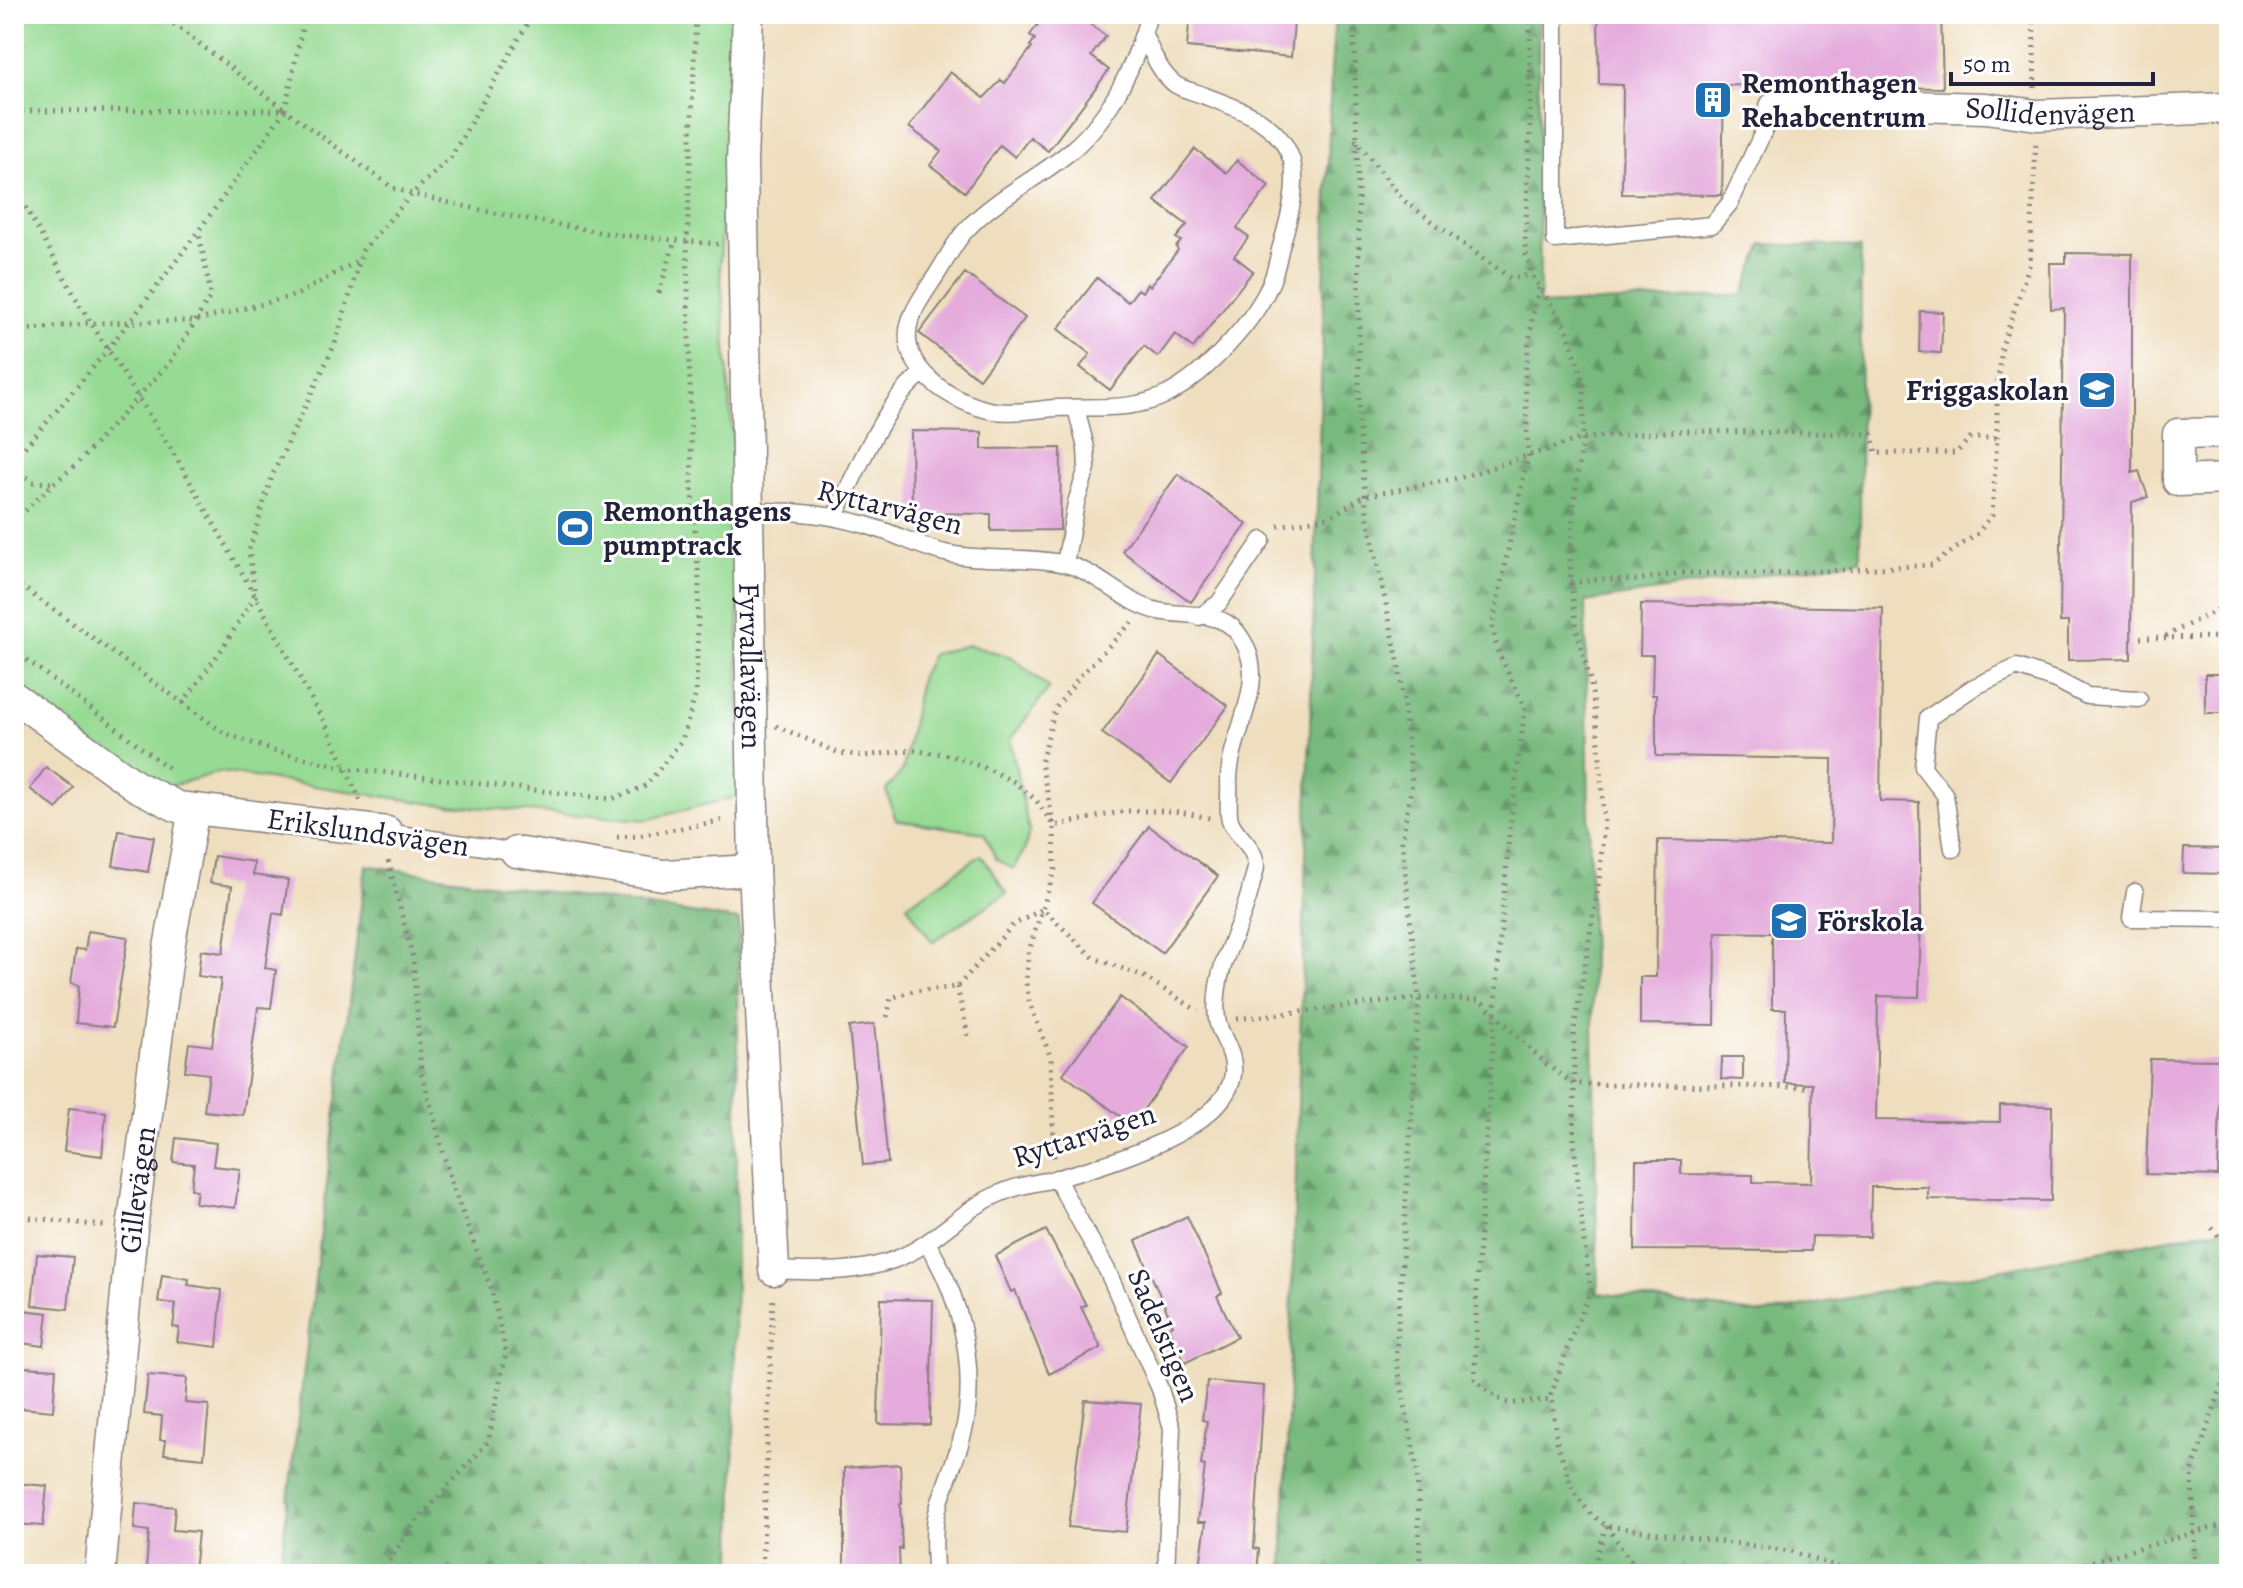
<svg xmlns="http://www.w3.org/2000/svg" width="2243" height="1588" viewBox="0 0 2243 1588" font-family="Alegreya,serif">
  <defs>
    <pattern id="forest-firs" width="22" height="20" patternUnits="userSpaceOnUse" patternTransform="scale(2)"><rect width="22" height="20" fill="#78ba7d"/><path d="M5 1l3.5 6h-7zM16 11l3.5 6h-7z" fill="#629768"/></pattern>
  </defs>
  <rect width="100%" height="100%" fill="#fff"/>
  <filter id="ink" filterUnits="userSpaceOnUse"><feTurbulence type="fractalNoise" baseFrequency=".0125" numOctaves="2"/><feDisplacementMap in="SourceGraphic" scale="16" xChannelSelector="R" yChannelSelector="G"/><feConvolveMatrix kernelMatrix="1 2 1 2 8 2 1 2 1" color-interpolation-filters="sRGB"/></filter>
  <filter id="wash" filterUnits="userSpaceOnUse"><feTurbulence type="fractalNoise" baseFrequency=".006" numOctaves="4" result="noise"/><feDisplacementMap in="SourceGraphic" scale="32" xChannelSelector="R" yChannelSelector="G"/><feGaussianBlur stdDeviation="1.8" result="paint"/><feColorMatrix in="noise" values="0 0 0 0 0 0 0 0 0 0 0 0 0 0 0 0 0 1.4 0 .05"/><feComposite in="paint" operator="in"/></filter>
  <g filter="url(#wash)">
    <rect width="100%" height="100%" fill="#efdebe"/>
    <path fill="#96da93" stroke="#5c7e67" stroke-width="2" d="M14,14H731L720,264L738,511L739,796L646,820L434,804L220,772L153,791L14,683Z
      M968,645L1012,657L1049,688L1010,740L1029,831L1025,849L1013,869L996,859L984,833L896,820L886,790L903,770L920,679L932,654Z
      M981,855L1007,893L932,942L907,905Z"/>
    <path fill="url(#forest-firs)" stroke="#4d6e5c" stroke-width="2" d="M1335,14H1538L1540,305L1743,295L1763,244L1861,247L1860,560L1585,602L1598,1293L1763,1314L2229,1227V1574H1283L1331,71Z
      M366,865L739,920L733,1574H279Z"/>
    <g id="blocks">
      <path fill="#e4abdc" d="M1046,14H1100L1091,25L1106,36L1091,56L1109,70L1048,151L1030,137L1015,157L1000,145L965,192L930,165L941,151L909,127L950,72L984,98L1001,80L1005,83L1032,47L1030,46L1035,39L1030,35Z
        M1190,14L1294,23L1291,57L1187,47Z
        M1598,14H1941L1943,88L1724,85L1722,195L1622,194L1623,85L1599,84Z
        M1195,149L1227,173L1237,160L1269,186L1237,228L1249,237L1234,256L1253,271L1193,348L1175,334L1158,357L1144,346L1110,390L1080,367L1090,354L1058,329L1097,278L1128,302L1138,289L1142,292L1147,284L1150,286L1178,250L1176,247L1181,241L1176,238L1187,225L1155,201Z
        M2066,253L2132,254V473L2139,471L2148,497L2132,502L2131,659L2068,660V622H2060L2064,308L2051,309L2050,263H2066Z
        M965,273L1025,318L979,379L919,333Z
        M1920,311L1943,312L1941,353L1919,352Z
        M911,431L982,432V449L1061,448L1060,530L991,531V514L912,513Z
        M1178,474L1247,524L1191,602L1122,551Z
        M1641,604L1883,608L1880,801L1919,802L1921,910L1919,997L1878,996L1876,1120L2000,1122V1105L2052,1106L2051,1201L1928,1199V1187H1871L1870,1237L1812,1236L1811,1251L1635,1250L1636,1160H1681V1174L1753,1175V1182L1811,1183L1813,1084L1785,1083L1786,1009H1772V933L1716,932L1715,1025L1640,1024V977H1656L1658,840L1831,843L1832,759L1656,756V695H1652L1653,655H1640Z
        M1159,655L1228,706L1171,783L1102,733Z
        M2205,674H2229V713H2205Z
        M46,767L73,787L57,809L30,789Z
        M1149,826L1218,876L1162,953L1092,903Z
        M119,831L154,837L148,872L113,866Z
        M2184,848L2229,849V874L2183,873Z
        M214,856L254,862L253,875L288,880L283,915L273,913L265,968L276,970L271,1008L258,1007L243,1115L204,1111L209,1074L185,1071L189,1043L212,1046L221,979L198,976L201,950L223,953L232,886L210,883Z
        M88,931L128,937L113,1027L76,1023L79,985L71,983L76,949L85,950Z
        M1120,997L1189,1047L1132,1125L1063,1074Z
        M874,1024L888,1163L863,1165L849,1027Z
        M1722,1057H1743V1080L1721,1079Z
        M2150,1059L2221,1060L2218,1176L2146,1174Z
        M69,1108L106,1112L102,1156L64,1151Z
        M176,1138L216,1143L213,1166L240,1169L235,1208L195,1203L197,1190L191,1189L194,1164L173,1162Z
        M1187,1216L1222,1293L1217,1296L1237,1337L1185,1363L1169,1327L1173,1325L1136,1241Z
        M1046,1230L1086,1305L1081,1307L1101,1348L1049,1374L1015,1290L1011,1292L995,1256Z
        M37,1254L73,1257L68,1309L32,1305Z
        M162,1275L189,1279L188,1285L222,1290L217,1347L177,1342L179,1328L173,1327L176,1304L158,1302Z
        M881,1299L933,1300L930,1425L878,1424Z
        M14,1309L48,1313L44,1346L14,1342Z
        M23,1367L56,1369L53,1411L20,1408Z
        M148,1375L187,1378L185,1403L209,1405L204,1458L164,1454L166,1440H160L162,1416L144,1414Z
        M1207,1381L1264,1386L1254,1548L1259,1549L1257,1574H1199L1206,1522H1198L1205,1466L1201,1465L1207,1421L1202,1420Z
        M1085,1400L1141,1404L1126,1532L1068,1527Z
        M900,1464L902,1504H900L902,1549H899L900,1574H844V1468Z
        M14,1483L47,1486L43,1526L14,1524Z
        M136,1503L175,1507L173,1530L198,1532L194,1572L146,1569L149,1531L134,1529Z"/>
    </g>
  </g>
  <g filter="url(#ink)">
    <use href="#blocks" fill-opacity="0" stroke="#88807c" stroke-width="2"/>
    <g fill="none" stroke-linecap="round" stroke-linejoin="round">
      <defs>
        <path id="lane" d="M1555,14V240L1712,225L1730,203L1775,107
          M1144,35C1152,52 1160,74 1176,85C1184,90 1196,92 1205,96C1240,109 1280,122 1292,161C1299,188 1287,225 1280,250C1278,260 1276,270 1272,280C1257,319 1206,374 1168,394C1131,412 1095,406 1056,408C1030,410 1002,416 978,407C943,396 897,363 910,321C915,305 928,288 937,274C947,259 955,241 967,229C998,196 1040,178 1073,149C1112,115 1136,63 1149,14
          M747,512C791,509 839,515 881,530C902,537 923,548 945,553C983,562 1026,555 1065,564C1099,572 1123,603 1158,611C1183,617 1219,610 1236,631C1276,680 1228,730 1229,783C1230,794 1227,810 1230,820C1235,836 1254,844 1256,865C1256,872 1252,881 1251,887C1243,924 1220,957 1217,995C1216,1004 1216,1016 1218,1024C1224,1042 1235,1054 1233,1074C1226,1130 1106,1165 1059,1178C1039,1183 1021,1184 1001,1193C973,1204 951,1226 926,1243C881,1275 827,1272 774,1270
          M835,517C855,474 885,401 923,373
          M1065,564L1076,503L1087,468L1086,448L1076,408
          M1199,617L1219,603L1262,540
          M387,832L516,852
          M1953,849L1945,795L1923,767L1928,718L1974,687L2017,667L2058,681L2087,696L2139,699
          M2135,892L2131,918L2229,919
          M1056,1178L1107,1270L1160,1389L1172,1428L1166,1574
          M927,1243C958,1293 974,1353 967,1413C963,1447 945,1480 937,1513C932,1532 935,1555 935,1574"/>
        <g id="street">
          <path id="s1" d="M748,14L742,161L754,870L774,1270"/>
          <path id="s2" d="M1775,107L1803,103L1986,108L2037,115L2229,108"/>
          <path d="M2229,433L2178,434V481L2229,479"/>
          <path d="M14,697L136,786L178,807L387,832"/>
          <path d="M516,852L663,875L754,870"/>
          <path id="s3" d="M100,1574L132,1229L169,948L194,809"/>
        </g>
      </defs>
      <use href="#lane" stroke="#88807c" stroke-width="19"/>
      <use href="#street" stroke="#88807c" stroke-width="33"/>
      <path stroke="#88807c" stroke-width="5" stroke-dasharray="2 6" stroke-linecap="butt" d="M161,14L284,109
        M305,14L285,110L393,188L412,194L494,213L610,234L718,244
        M1354,14L1359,238V430L1367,514L1400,670L1412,783L1402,841L1419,998L1396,1357L1417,1469L1420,1560L1417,1574
        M1530,14V127L1525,251L1532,275L1567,329L1584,382L1583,438L1576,486L1570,555L1571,583L1577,631L1591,683L1599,743L1604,825L1599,881L1574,1030V1142L1583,1234L1591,1291L1571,1338L1551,1395L1557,1442L1573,1491L1589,1512L1606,1526L1791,1551L1858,1574
        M2033,14L2035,90
        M14,111L284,110
        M1355,139L1403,200L1510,278L1532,275
        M14,186L81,307L177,459L255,596L328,729L361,802
        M1539,288L1532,319L1525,375L1528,456L1492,626L1498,652L1525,708L1509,837L1500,939L1477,1275L1475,1379C1484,1388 1499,1403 1513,1403C1527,1403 1536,1399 1552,1401
        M659,293L675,240
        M14,331L91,323L195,321L297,295L359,260
        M1997,438V390L2002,347L2030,263L2036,140
        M14,459C114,349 200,231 285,110
        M14,467L33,482L53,483
        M14,522L54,483L77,464L172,360L211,295L199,234
        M1278,526L1329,517L1365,496L1459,478L1583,438L1682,431L1872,434L1876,453H1956L1970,438H1997L1992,515L1977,534L1932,565L1767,574L1683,573L1635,580L1601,579L1571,583
        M14,581L224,733L274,751L346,768L612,799L646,786L682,740L696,694L699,582L692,490L687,241L696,14
        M1132,622L1080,676L1055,709L1041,763L1054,826L1125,811H1174L1210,818
        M2166,636L2229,604
        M2140,638L2229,637
        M14,650L171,770
        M183,703L222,649L255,596L249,551L272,476L335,344L363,250L412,194L451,157L533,14
        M776,726L839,753L864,756L911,750L949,755L988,769L1014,782L1036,800L1054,826L1055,869L1028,954L1026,982L1029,1001L1051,1058L1054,1158
        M617,837L638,836L725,820
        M957,987L968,1036
        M887,1017L891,998L913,991L957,987L1013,925L1043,909L1094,958L1143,976L1198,1011
        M1237,1019L1419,998L1480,1000L1546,1064L1574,1084L1809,1087
        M14,1216L104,1226
        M2212,1228L2227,1247L2229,1260
        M1607,1527L1640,1574
        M380,1574L414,1524L488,1442L506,1352L491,1288L452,1185L421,1070L413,958L387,857
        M762,1574L773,1295
        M1596,1574V1561L1606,1526
        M2046,1574L2229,1523
        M2195,1574L2192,1472L2229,1365"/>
      <use href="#lane" stroke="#fff" stroke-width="16"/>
      <use href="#street" stroke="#fff" stroke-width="30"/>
    </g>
  </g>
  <defs>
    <symbol id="building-square" viewBox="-11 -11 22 22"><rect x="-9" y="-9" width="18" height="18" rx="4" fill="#1f6fb2" stroke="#fff"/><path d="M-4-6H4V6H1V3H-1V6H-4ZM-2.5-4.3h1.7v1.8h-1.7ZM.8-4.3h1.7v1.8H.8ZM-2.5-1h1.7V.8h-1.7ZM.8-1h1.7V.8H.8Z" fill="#fff"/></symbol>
    <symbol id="school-square" viewBox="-11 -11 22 22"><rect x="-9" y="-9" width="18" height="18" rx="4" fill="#1f6fb2" stroke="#fff"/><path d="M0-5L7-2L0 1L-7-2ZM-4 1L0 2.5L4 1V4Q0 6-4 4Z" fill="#fff"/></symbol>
    <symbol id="stadium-square" viewBox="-11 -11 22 22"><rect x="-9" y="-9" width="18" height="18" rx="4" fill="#1f6fb2" stroke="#fff"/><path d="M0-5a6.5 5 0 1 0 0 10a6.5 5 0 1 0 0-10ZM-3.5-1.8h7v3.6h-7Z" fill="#fff"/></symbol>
  </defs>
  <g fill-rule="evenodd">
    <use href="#building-square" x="1691" y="78" width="44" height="44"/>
    <use href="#school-square" x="2075" y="368" width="44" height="44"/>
    <use href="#stadium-square" x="553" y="506" width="44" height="44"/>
    <use href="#school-square" x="1767" y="899" width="44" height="44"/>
  </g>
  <g text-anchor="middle" stroke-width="6" stroke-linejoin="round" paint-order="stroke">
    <g font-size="30" font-weight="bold" fill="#22223b" stroke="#fff" text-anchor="start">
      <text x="1741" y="93">Remonthagen<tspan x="1741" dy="34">Rehabcentrum</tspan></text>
      <text x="2069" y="400" text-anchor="end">Friggaskolan</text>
      <text x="603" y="521">Remonthagens<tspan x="603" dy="34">pumptrack</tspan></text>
      <text x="1817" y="931">Förskola</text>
    </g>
    <g font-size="30" fill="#22223b" stroke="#fff">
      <text dy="10" stroke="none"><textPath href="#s2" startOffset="276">Sollidenvägen</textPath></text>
      <text transform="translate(890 507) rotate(14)" y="10">Ryttarvägen</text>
      <text dy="10" stroke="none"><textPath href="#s1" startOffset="652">Fyrvallavägen</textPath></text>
      <text transform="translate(368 832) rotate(8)" y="10">Erikslundsvägen</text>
      <text transform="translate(1084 1135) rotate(-18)" y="10">Ryttarvägen</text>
      <text dy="10" stroke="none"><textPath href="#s3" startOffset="386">Gillevägen</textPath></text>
      <text transform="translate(1164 1335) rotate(67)" y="10">Sadelstigen</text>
    </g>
  </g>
  <rect width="2243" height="1588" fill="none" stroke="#fff" stroke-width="48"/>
  <path d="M1951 72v12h202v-12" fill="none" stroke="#22223b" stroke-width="4"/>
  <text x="1963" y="72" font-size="24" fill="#22223b" stroke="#ffffff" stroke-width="6" paint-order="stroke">50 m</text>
</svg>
